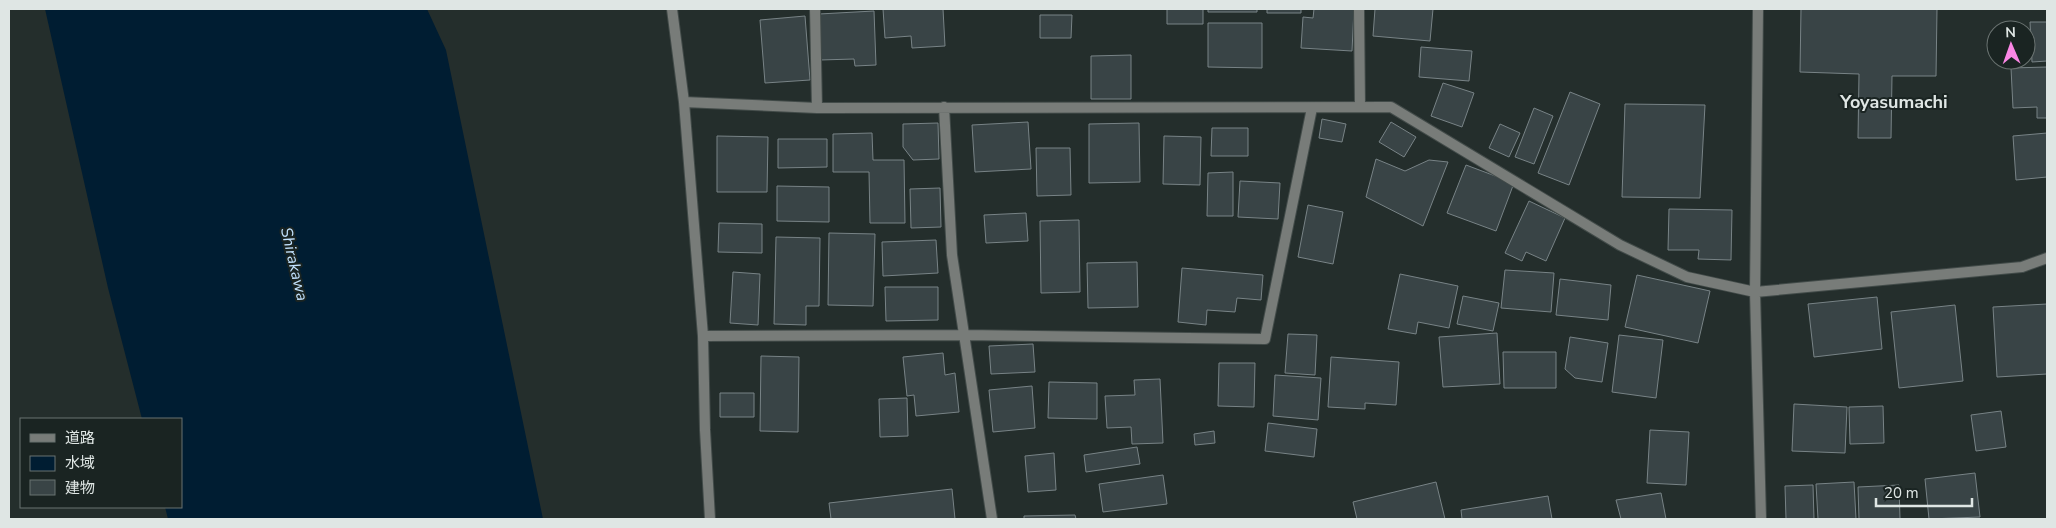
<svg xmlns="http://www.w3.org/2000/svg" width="2056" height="528" viewBox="0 0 2056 528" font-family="'Nunito Sans','Noto Sans JP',sans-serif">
  <rect width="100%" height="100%" fill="#242e2c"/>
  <path fill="#001d32" d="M45,9H427L446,50L543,519H168L165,507H181V419H142L108,288Z"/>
  <path fill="#394446" stroke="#788386" d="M883,9H943L945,46L912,48L911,36L885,38Z
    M1167,9H1203V24H1167Z
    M1208,9H1257V12H1208Z
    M1267,9H1301V13H1267Z
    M1314,9H1354L1352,51L1301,48L1303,17L1313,18Z
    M1375,9H1433L1430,41L1373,36Z
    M1801,9H1937L1936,76H1892L1891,138H1858L1859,74L1800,72Z
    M874,11L876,65L855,66L854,59L820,60L819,14Z
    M1040,15H1072L1071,38H1040Z
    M805,16L810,80L765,83L760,20Z
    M2030,22H2047V61L2032,62Z
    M1208,23H1262V68L1208,67Z
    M1421,47L1472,51L1469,81L1419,77Z
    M1131,55V99H1091V56Z
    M2047,67V118H2037V107L2013,108L2011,68Z
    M1443,83L1474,93L1462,127L1431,116Z
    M1570,92L1600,104L1569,185L1538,173Z
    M1625,104L1705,105L1700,198L1622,197Z
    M1534,108L1553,116L1534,164L1515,157Z
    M1322,119L1346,124L1342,142L1319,138Z
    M1028,122L1031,169L975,172L972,125Z
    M1391,122L1416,137L1404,157L1379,142Z
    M938,123L939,159L913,160L903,147V124Z
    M1139,123L1140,182L1089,183V124Z
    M1500,124L1520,133L1509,157L1489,148Z
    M1212,128H1248V156H1211Z
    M872,133L873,160H904L905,223H870L869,172H833V134Z
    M2047,133V177L2016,180L2013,136Z
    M717,136L768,137L767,192H717Z
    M1164,136L1201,137L1200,185L1163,184Z
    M778,139H827V167L778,168Z
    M1036,148H1070L1071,195L1037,196Z
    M1376,159L1405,171L1429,160L1448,162L1423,226L1366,197Z
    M1466,165L1514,183L1496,231L1447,213Z
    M1233,172V216H1207L1208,173Z
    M1240,181L1280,183L1278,219L1238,217Z
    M777,186L829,187V222L777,221Z
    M940,188L941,227L911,228L910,189Z
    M1529,201L1565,218L1546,261L1526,252L1522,261L1505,253Z
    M1308,205L1343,212L1333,264L1298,257Z
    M1669,209L1732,210L1731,260L1698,259L1699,250H1668Z
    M1026,213L1028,241L986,243L984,215Z
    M1079,220L1080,292L1041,293L1040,221Z
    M719,223L762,224V253L718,252Z
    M829,233L875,234L873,306L828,305Z
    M776,237L820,238L819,306H806V325L774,324Z
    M936,240L938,273L883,276L882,242Z
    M1137,262L1138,307L1088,308L1087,263Z
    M1182,268L1263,275L1261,300L1237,298L1235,312L1207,310L1206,325L1178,322Z
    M1505,270L1554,273L1551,312L1501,308Z
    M733,272L760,274L758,325L730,323Z
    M1400,274L1458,286L1449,328L1418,322L1416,334L1388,329Z
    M1637,275L1710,291L1698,343L1625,327Z
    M1560,279L1611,285L1608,320L1556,315Z
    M885,287H938V320L886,321Z
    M1463,296L1499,303L1493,331L1457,324Z
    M1877,297L1882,349L1814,357L1808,304Z
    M2047,304V374L1997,377L1993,307Z
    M1955,305L1963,381L1899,388L1891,312Z
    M1497,333L1500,384L1443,387L1439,337Z
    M1288,334L1317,335L1315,375L1285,373Z
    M1619,335L1663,340L1656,398L1612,392Z
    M1570,337L1608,343L1602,382L1575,378L1565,369Z
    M1033,344L1035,372L991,374L989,346Z
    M1503,352H1556V388H1504Z
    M943,353L945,375L955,373L959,412L916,416L914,395L907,396L903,357Z
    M761,356L799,357L798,432L760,431Z
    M1331,357L1399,362L1396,405L1365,403V409L1328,407Z
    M1219,363H1255L1254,407L1218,406Z
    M1275,375L1321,378L1318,420L1273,416Z
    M1160,379L1163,443L1132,444L1131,427L1107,428L1105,396L1135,395L1134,380Z
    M1049,382L1097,383V419L1048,418Z
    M1032,386L1035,428L993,432L989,390Z
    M720,393H754V417H720Z
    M907,398L908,436L880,437L879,399Z
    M1794,404L1847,407L1845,453L1792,451Z
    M1883,406L1884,443L1850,444L1849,407Z
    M2001,411L2006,447L1976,451L1971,415Z
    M1268,423L1317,429L1314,457L1265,451Z
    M1650,430L1689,432L1686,485L1647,483Z
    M1214,431L1215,443L1195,445L1194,434Z
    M1137,447L1140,464L1086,472L1084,455Z
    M1054,453L1056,490L1028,492L1025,456Z
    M1975,473L1980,517L1929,519L1925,479Z
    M1163,475L1167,504L1103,512L1099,484Z
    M1436,482L1445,519H1357L1353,502Z
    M1854,482L1856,519H1818L1816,484Z
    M1813,485L1814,519H1786L1785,486Z
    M1899,485L1900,519H1859L1858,487Z
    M952,489L955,519H831L829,503Z
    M1661,493L1666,519H1621L1616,500Z
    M1548,496L1552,519H1462L1461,510Z
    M1075,515L1076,519H1024V516Z"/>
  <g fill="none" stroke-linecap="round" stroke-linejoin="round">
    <defs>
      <path id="street" d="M672,9L684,102L703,336L705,430L710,519
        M815,9L817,108
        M1359,9L1360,107
        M1758,9L1755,292L1761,519
        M684,102L817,108L1391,107L1620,245L1687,277L1755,292L2022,267L2047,258
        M944,107L952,255L992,519
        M703,336L964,335L1265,339L1312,108"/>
    </defs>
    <use href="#street" stroke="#424b49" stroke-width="12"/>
    <use href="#street" stroke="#787c79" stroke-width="10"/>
  </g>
  <g text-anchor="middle" stroke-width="4" stroke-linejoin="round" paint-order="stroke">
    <g font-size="16" font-style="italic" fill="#c3e3ff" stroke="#1a2422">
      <text transform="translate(295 264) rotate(77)" y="6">Shirakawa</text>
    </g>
    <g font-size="18" font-weight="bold" fill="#dfe6e4" stroke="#1a2422">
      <text x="1894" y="108">Yoyasumachi</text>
    </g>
  </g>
  <rect width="2056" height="528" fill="none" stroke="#dfe6e4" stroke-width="20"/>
  <rect x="20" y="418" width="162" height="90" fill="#1a2422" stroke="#697270"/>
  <rect x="30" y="434" width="25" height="8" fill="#787c79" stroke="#697270"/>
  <text x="65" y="443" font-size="15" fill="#dfe6e4">道路</text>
  <rect x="30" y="456" width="25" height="15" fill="#001d32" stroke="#697270"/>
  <text x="65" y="468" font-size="15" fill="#dfe6e4">水域</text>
  <rect x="30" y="480" width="25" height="15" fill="#394446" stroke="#697270"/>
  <text x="65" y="493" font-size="15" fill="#dfe6e4">建物</text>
  <g transform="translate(2011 45) rotate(358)"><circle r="24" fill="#1a2422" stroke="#697270"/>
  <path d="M0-4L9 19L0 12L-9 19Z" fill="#fb87e5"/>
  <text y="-8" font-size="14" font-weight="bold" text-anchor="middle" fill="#dfe6e4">N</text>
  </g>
  <path d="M1876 498v8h96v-8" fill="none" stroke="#dfe6e4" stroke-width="2.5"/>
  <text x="1884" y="498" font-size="15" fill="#dfe6e4" stroke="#1a2422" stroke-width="4" paint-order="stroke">20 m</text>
</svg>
